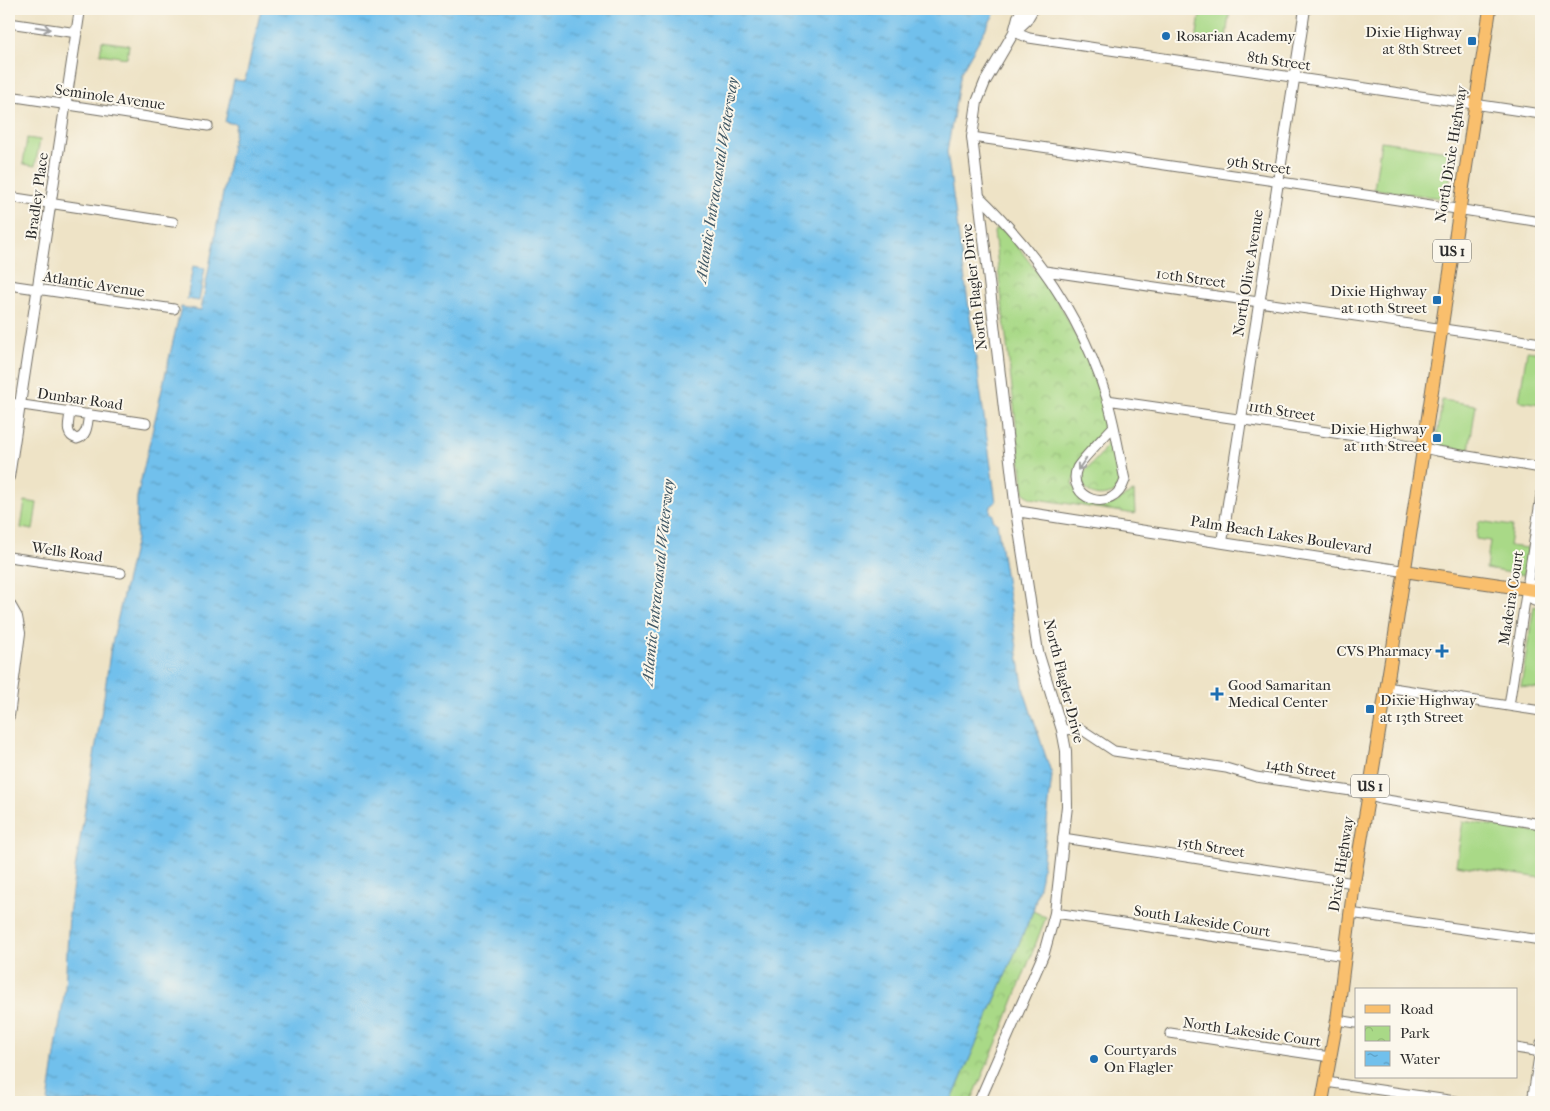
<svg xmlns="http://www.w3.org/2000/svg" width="1550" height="1111" viewBox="0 0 1550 1111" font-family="'IM FELL French Canon',serif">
  <defs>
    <pattern id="park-crowns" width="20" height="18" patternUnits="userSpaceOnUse" patternTransform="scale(1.25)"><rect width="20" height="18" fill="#a9d987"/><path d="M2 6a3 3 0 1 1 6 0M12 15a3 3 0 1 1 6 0" fill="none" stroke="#92ba75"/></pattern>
    <pattern id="water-ripples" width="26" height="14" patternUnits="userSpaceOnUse" patternTransform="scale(1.25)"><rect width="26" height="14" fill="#71c0ec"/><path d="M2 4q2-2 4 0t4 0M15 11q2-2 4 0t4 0" fill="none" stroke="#5d9cbf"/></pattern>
  </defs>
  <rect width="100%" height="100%" fill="#fbf7ec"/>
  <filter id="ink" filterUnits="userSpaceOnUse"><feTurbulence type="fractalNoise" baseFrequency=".02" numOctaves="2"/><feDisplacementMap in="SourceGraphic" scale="10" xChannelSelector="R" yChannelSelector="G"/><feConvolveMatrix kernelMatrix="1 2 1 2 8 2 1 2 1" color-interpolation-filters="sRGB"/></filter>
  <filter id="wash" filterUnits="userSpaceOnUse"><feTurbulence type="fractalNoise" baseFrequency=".0096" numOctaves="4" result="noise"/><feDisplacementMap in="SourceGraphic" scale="20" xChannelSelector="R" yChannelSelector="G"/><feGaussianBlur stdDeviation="1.12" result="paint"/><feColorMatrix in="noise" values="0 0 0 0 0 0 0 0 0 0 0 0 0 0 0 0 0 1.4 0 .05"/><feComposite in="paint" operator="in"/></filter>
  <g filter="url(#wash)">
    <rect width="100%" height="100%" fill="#eee3c6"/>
    <path fill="#a9d987" stroke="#6a8259" d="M1201,9H1230L1225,44L1196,40Z
      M102,41L129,45L127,58L100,54Z
      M27,138L40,140L35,166L23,164Z
      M1381,141L1454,152L1447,199L1374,189Z
      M1527,351L1541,353V404L1519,401Z
      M1442,400L1476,405L1469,450L1436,445Z
      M25,501L37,503L33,530L21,528Z
      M1479,521L1512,526L1509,546L1528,548L1524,575L1486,569L1490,541L1476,539Z
      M1534,606L1541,608V689L1521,686Z
      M1463,821L1541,833V878L1456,865Z"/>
    <path fill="url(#park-crowns)" stroke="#6a8259" d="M996,229H1000L1003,231L1005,230L1044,281L1063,310L1089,362L1105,406L1104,429L1090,448L1072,484L1087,503C1098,506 1109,507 1120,500C1124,497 1128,493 1134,492L1135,514L1031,498L1024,493L994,232Z
      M1112,440L1119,483L1114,493C1105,496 1095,498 1088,491C1072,475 1092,466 1100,455C1103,451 1106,446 1108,441Z
      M1033,911L1046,917L1003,1028L971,1102H951Z"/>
    <path fill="url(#water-ripples)" stroke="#4e768c" d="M261,9H997L961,72L947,152L996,502L991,506L990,513L993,514V520L997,523L1024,691L1052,775L1041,878L1033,911L951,1102H48L65,988L69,914L75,869L104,697L110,652L136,539L137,497L181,307L201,310L236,124L225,122L234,80L245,81Z
      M193,266L205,268L199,301L187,299Z"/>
  </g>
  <g filter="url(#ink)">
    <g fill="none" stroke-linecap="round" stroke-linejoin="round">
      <defs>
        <path id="minor" d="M9,23L77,33
          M1014,32L1029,38L1541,114
          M9,96L208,126
          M972,137L1268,180L1541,222
          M978,195C1037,252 1083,320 1107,399C1115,425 1119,453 1125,480C1113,517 1065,498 1077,468C1081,460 1106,435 1113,427
          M9,197L173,222
          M1045,271L1541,343
          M9,285L174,309
          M1107,400L1396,442L1437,451L1541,468
          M9,403L146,423
          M70,412C69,423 64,435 77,439C88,436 87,424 89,414
          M9,557L121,573
          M1541,582H1539L1527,589L1534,601L1541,602
          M1386,687L1541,711
          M1509,706L1541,495
          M1062,730L1081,729L1114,751L1226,768L1256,777L1358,792L1380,799L1541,824
          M1063,838L1354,883
          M1055,913L1345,956
          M1350,913L1541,940
          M1337,1020L1356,1023
          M1170,1033L1330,1057
          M1516,1048L1541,1052
          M1326,1082L1462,1102
          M1532,1102L1541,1043"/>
        <path id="tertiary" d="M1015,31L1026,21L1033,9
          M9,477L80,9
          M1016,511L1404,571
          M1222,542L1305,9
          M9,603L17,617L20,633L9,716
          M979,1102L1044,953L1055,913L1067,806L1066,751L1062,730L1038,652L1016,511L972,137L977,102L985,82L1014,32L1018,17L1023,9"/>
        <path id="primary" d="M1404,571L1541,591
          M1322,1102L1337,1020L1354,883L1392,654L1490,9"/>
      </defs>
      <use href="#minor" stroke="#6f6b61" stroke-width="11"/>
      <use href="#tertiary" stroke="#6f6b61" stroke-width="12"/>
      <use href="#primary" stroke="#6f6b61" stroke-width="14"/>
      <use href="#minor" stroke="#fff" stroke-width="9"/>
      <use href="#tertiary" stroke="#fff" stroke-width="10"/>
      <use href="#primary" stroke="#f9bf6d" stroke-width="12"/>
    </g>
    <defs><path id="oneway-shaft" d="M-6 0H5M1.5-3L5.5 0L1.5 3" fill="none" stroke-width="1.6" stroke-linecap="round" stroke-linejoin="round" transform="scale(1.25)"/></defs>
    <g stroke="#a0a0a0">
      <use href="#oneway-shaft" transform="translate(43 28) rotate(9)"/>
      <use href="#oneway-shaft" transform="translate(1082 464) rotate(125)"/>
    </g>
  </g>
  <g fill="#1f6fb2" stroke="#fbf7ec" stroke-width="2">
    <circle cx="1166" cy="36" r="5"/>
    <rect x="1467" y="36" width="10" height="10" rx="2.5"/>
    <rect x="1432" y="295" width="10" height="10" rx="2.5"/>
    <rect x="1432" y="433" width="10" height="10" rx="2.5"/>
    <path d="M1439.5 643.5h5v5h5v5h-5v5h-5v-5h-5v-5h5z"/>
    <path d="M1214.5 686.5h5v5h5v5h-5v5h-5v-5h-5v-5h5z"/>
    <rect x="1365" y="704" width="10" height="10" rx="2.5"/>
    <circle cx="1094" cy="1059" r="5"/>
  </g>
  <g text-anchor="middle" stroke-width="4" stroke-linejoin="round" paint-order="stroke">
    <g fill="#fbf7ec" stroke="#696865" stroke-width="1">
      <rect x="1433" y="239.5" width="38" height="23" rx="4"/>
      <rect x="1351" y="774.5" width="38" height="23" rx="4"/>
    </g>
    <g font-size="14" font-weight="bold" fill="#2b2b2b">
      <text x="1452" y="256">US 1</text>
      <text x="1370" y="791">US 1</text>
    </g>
    <g font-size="15" fill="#2b2b2b" stroke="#fbf7ec" text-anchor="end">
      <text x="1462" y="37">Dixie Highway<tspan x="1462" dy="17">at 8th Street</tspan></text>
      <text x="1176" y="41" text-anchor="start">Rosarian Academy</text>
      <text x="1427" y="296">Dixie Highway<tspan x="1427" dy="17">at 10th Street</tspan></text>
      <text x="1427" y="434">Dixie Highway<tspan x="1427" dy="17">at 11th Street</tspan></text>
      <text x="1432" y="656">CVS Pharmacy</text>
      <text x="1228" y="690" text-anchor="start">Good Samaritan<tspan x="1228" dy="17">Medical Center</tspan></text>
      <text x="1380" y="705" text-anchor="start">Dixie Highway<tspan x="1380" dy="17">at 13th Street</tspan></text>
      <text x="1104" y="1055" text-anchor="start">Courtyards<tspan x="1104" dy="17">On Flagler</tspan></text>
    </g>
    <g font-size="15" fill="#2b2b2b" stroke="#fbf7ec">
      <text transform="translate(1279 61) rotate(8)" y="5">8th Street</text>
      <text transform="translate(110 97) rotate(8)" y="5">Seminole Avenue</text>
      <text transform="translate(1451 154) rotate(-81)" y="5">North Dixie Highway</text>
      <text transform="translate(1259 165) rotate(8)" y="5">9th Street</text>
      <text transform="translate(37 196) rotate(-82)" y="5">Bradley Place</text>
      <text transform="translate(1248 273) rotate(-81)" y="5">North Olive Avenue</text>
      <text transform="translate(1191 278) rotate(8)" y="5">10th Street</text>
      <text transform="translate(94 284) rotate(9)" y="5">Atlantic Avenue</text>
      <text transform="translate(974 287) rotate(-97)" y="5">North Flagler Drive</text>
      <text transform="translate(80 399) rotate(8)" y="5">Dunbar Road</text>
      <text transform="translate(1282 411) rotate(9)" y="5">11th Street</text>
      <text transform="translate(1281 535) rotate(9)" y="5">Palm Beach Lakes Boulevard</text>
      <text transform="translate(67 552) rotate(8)" y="5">Wells Road</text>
      <text transform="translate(1511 598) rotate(-81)" y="5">Madeira Court</text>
      <text transform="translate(1064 681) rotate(76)" y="5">North Flagler Drive</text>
      <text transform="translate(1301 769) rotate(9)" y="5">14th Street</text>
      <text transform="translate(1211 847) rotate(9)" y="5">15th Street</text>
      <text transform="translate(1341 864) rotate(-81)" y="5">Dixie Highway</text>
      <text transform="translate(1202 921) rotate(9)" y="5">South Lakeside Court</text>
      <text transform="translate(1252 1032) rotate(8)" y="5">North Lakeside Court</text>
    </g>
    <g font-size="16" font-style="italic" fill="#405865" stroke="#fbf7ec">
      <text transform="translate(716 180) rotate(-81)" y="6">Atlantic Intracoastal Waterway</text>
      <text transform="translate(657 582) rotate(-84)" y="6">Atlantic Intracoastal Waterway</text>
    </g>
  </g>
  <rect width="1550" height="1111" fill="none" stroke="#fbf7ec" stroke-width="30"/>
  <rect x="1355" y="988" width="162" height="90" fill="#fbf7ec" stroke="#a8a59f"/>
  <rect x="1365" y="1005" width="25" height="8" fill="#f9bf6d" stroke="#a8a59f"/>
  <text x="1400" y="1014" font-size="15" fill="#2b2b2b">Road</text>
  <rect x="1365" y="1026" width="25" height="15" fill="url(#park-crowns)" stroke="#a8a59f"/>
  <text x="1400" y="1038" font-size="15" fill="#2b2b2b">Park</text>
  <rect x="1365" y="1051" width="25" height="15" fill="url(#water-ripples)" stroke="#a8a59f"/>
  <text x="1400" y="1064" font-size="15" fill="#2b2b2b">Water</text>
</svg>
